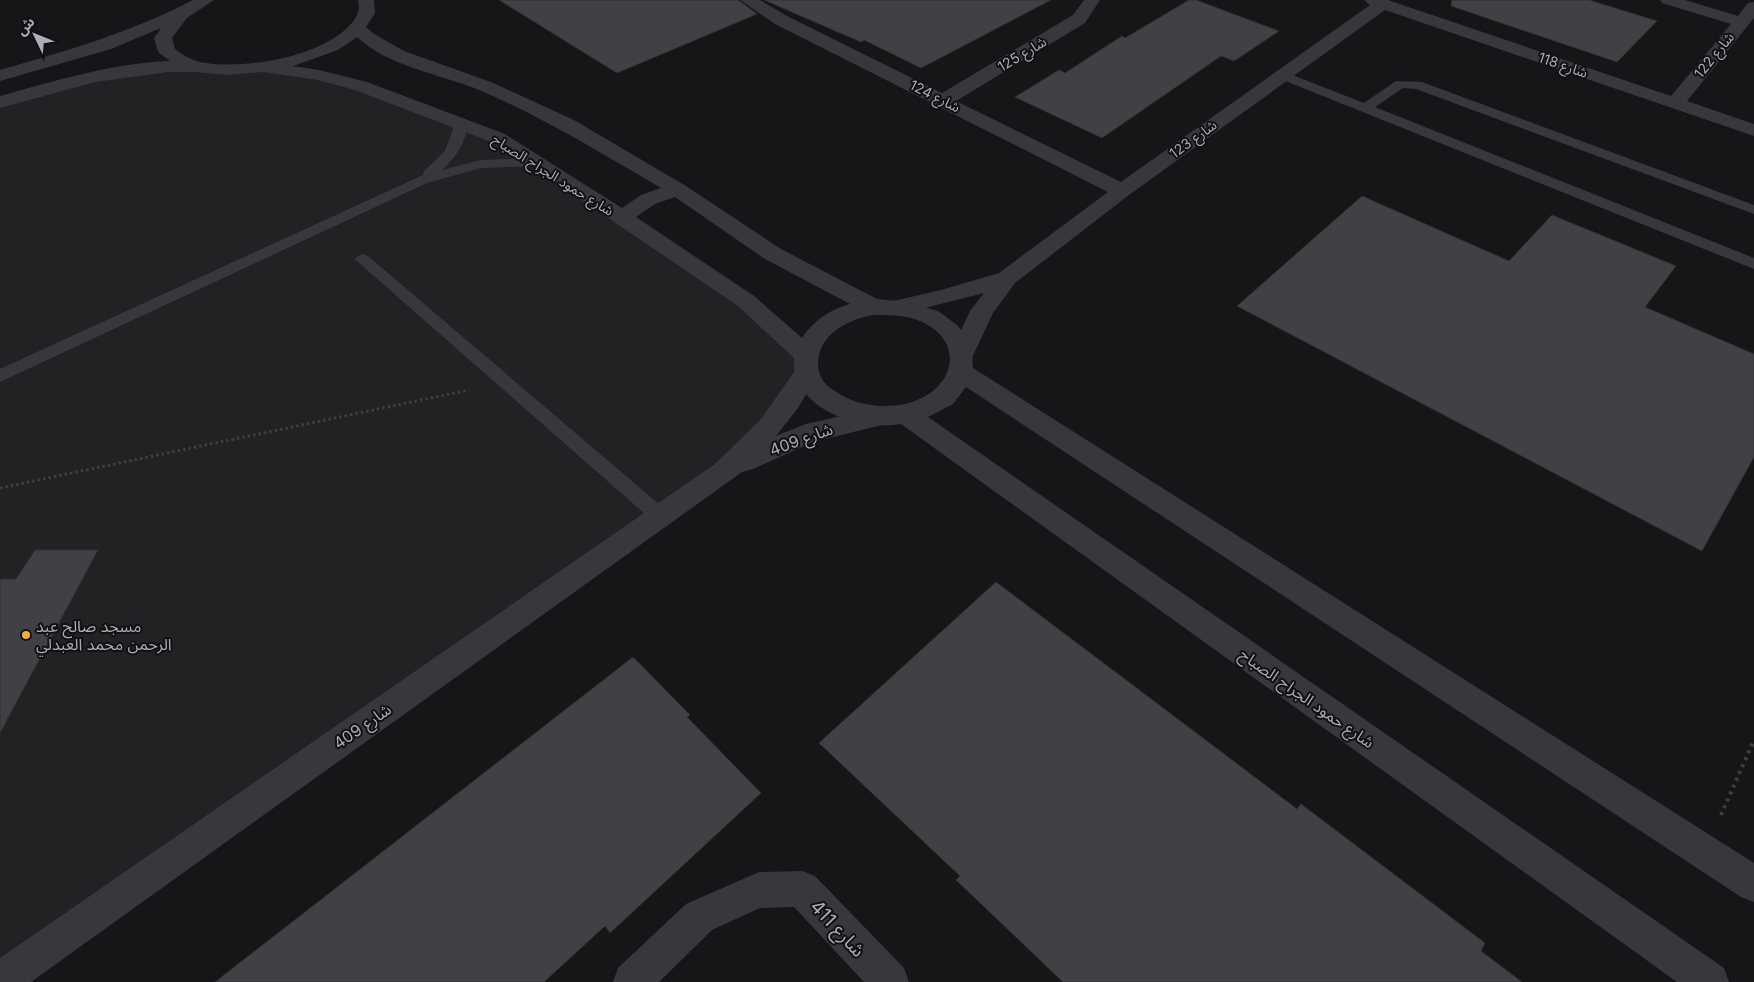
<svg xmlns="http://www.w3.org/2000/svg" width="1754" height="982" viewBox="0 0 1754 982" font-family="Inter,'Noto Sans Arabic',sans-serif">
  <rect width="100%" height="100%" fill="#161618"/>
  <path fill="#222225" d="M168,66L319,75L498,138L579,189L805,354L754,445L0,981V102Z"/>
  <path fill="#404145" stroke="#303034" d="M499,0H738L757,14L617,73Z
    M764,0H1051L921,68L864,40L861,42Z
    M1189,0H1196L1279,31L1234,61L1221,56L1102,138L1015,97L1059,70L1065,73L1122,36L1125,38Z
    M1452,0H1589L1657,21L1617,62L1451,6Z
    M1362,196L1509,261L1552,215L1676,266L1645,307L1754,354V457L1702,551L1237,306Z
    M35,550H98L0,733V579H16Z
    M996,582L1297,809L1301,804L1485,943L1481,951L1522,982H1063L956,880L960,876L819,743Z
    M633,657L690,715L687,717L761,793L610,933L605,926L544,982H215Z"/>
  <g fill="none" stroke-linecap="round" stroke-linejoin="round">
    <path stroke="#3d3f44" stroke-width="3" stroke-dasharray="2.5 3" stroke-linecap="butt" d="M0,488L469,390"/>
    <path stroke="#3d3f44" stroke-width="4" stroke-dasharray="3 4.5" stroke-linecap="butt" d="M1721,815L1754,740"/>
    <path fill="#37383d" fill-rule="evenodd" d="M1282,71L1364,103L1396,81L1422,82L1754,205V214L1416,89L1403,88L1375,107L1754,258V269L1278,78L1276,75L1278,72Z
      M462,119L469,123C465,142 457,157 442,170L481,160L539,158L546,162L539,166L481,168L427,183L0,382V369L423,175L424,171L445,151L455,123Z
      M363,254L368,256L667,511L670,516L667,521L660,524L653,521L358,262L355,259L358,256Z"/>
    <path fill="#37383d" fill-rule="evenodd" d="M740,0H760L787,16L942,93L1073,15L1084,0H1100L1085,23L956,101L1121,182L1370,5L1364,0H1388L1671,96L1731,24L1662,3L1660,0H1685L1738,16L1748,3L1754,2V18L1687,101L1754,124V136L1385,10L1129,195L1015,283L993,313L971,360L962,362L953,360L950,354L970,311L984,293L897,315L889,312L885,307L889,302L941,290L999,273L1108,192L775,24Z
      M806,365L815,368L818,374L798,408L776,436L806,424L881,407L890,409L894,416L890,423L813,442L753,469L742,472L31,982H0V958L715,464L761,419L797,368Z
      M802,871L815,876L904,968L909,982H864L794,907L760,908L712,930L659,982H613L618,968L686,904L759,872Z"/>
    <path fill="#37383d" fill-rule="evenodd" d="M193,0H214L187,18L172,38L175,49C184,56 195,62 206,63C247,69 318,57 348,27C356,19 361,12 358,0H374L375,13L366,27L374,34L404,51L491,82L574,120L686,186L781,249L877,299L907,302L938,311L957,325L964,334L972,351L973,368L1754,863V902L1741,897L966,387L953,404L928,417L1724,968L1729,982H1677L901,424C859,431 791,409 794,358L738,306L532,166L491,142L355,90L318,80L263,72L226,75L195,72H168L95,82L0,108V96C55,81 112,63 170,61L158,52L154,38L161,28L111,49L0,81V70C66,51 132,32 193,0ZM357,37C389,67 440,74 479,90C543,117 601,153 661,188L641,195L622,208L505,134L367,82L319,70L293,66L338,50ZM675,197L765,259L850,304C829,310 814,320 802,338L754,296L636,217L655,204ZM873,315C885,315 899,315 911,318C976,337 954,406 885,406C864,406 846,400 829,387C822,381 818,373 818,363C819,334 847,320 873,315Z"/>
  </g>
  <circle fill="#f2b134" stroke="#111113" stroke-width="2" cx="26" cy="635" r="5"/>
  <g text-anchor="middle" stroke-width="4" stroke-linejoin="round" paint-order="stroke">
    <g font-size="14" fill="#a8adb8" stroke="#111113">
      <text transform="translate(1022 54) rotate(-31)" y="5">شارع 125</text>
      <text transform="translate(1714 55) rotate(-51)" y="5">شارع 122</text>
      <text transform="translate(1563 65) rotate(19)" y="5">شارع 118</text>
      <text transform="translate(935 96) rotate(27)" y="5">شارع 124</text>
      <text transform="translate(1193 139) rotate(-36)" y="5">شارع 123</text>
      <text transform="translate(553 175) rotate(32)" y="5">شارع حمود الجراح الصباح</text>
    </g>
    <g font-size="16" fill="#a8adb8" stroke="#111113">
      <text transform="translate(801 439) rotate(-20)" y="6">شارع 409</text>
      <text transform="translate(1307 698) rotate(35)" y="6">شارع حمود الجراح الصباح</text>
      <text transform="translate(362 726) rotate(-35)" y="6">شارع 409</text>
    </g>
    <g font-size="16" fill="#a8adb8" stroke="#111113" text-anchor="start">
      <text x="36" y="632">مسجد صالح عبد<tspan x="36" dy="18">الرحمن محمد العبدلي</tspan></text>
    </g>
    <g font-size="19" fill="#a8adb8" stroke="#111113">
      <text transform="translate(838 928) rotate(47)" y="7">شارع 411</text>
    </g>
  </g>
  <g transform="translate(35 35) rotate(313)" stroke="#111113" stroke-width="4" paint-order="stroke">
  <path d="M0-4L9 19L0 12L-9 19Z" fill="#a8adb8"/>
  <text y="-8" font-size="14" font-weight="bold" text-anchor="middle" fill="#a8adb8">ش</text>
  </g>
</svg>
